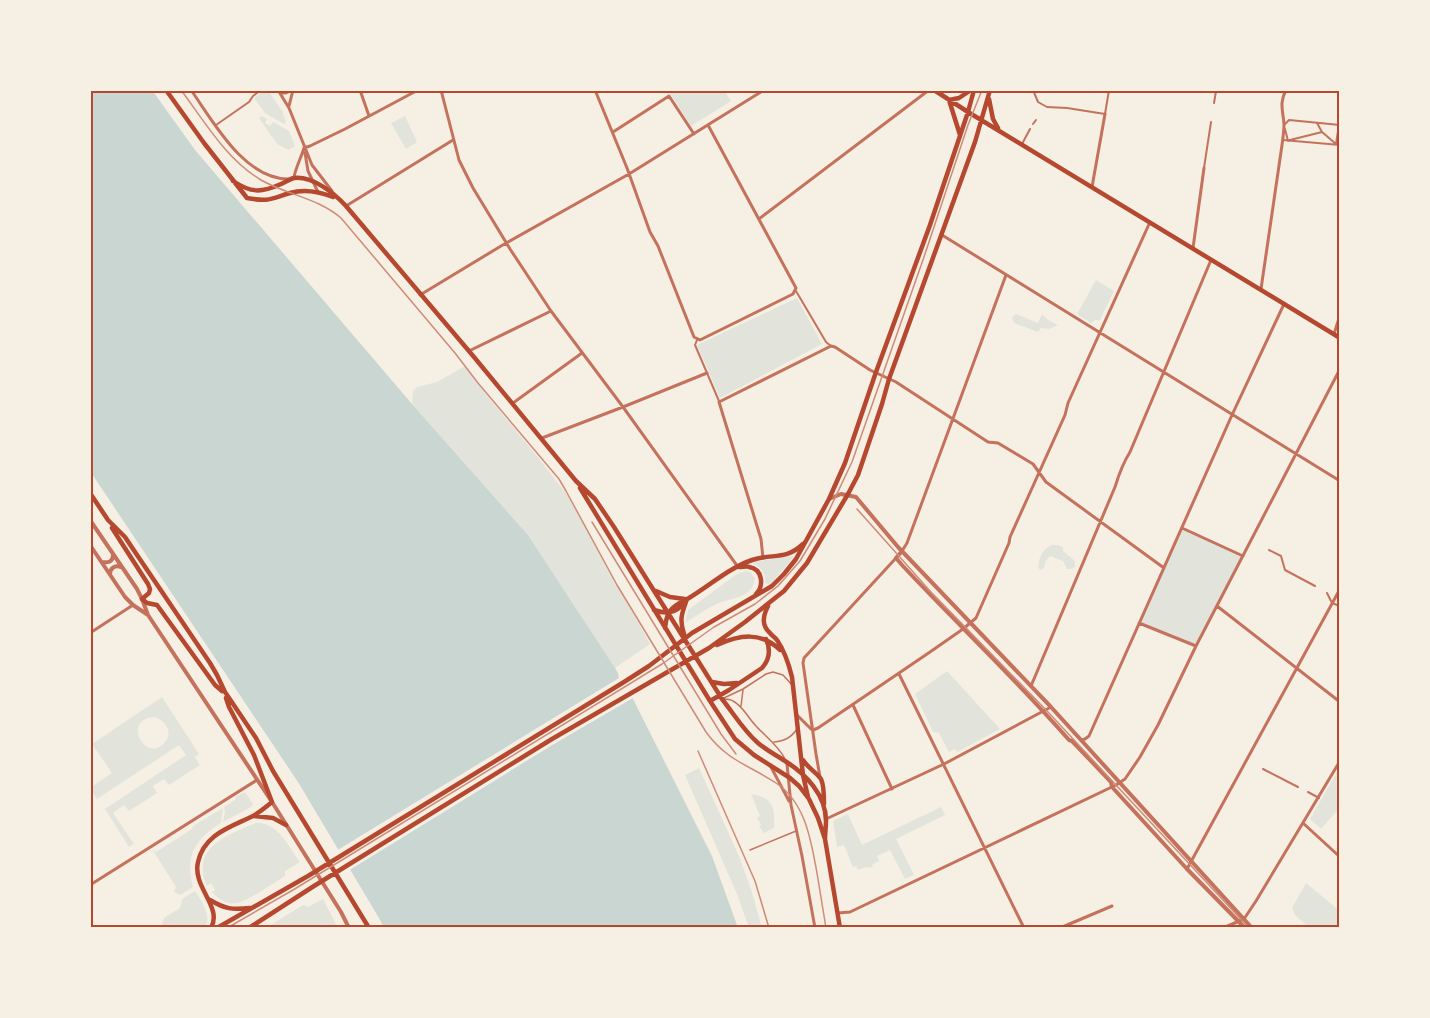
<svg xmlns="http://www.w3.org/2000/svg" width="1430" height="1018" viewBox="0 0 1430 1018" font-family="'IBM Plex Serif',serif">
  <rect width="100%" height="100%" fill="#f6efe4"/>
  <path fill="#e2e4dc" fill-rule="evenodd" d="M265,90H268L282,111L286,122L284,124L265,113L254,98Z
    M672,90H724L731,101L691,126L669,92Z
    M262,116L267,119L265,123L270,126L273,122L289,131L295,146L289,150L277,144L259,118Z
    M405,116L417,142L406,149L391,123Z
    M1096,280L1114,291L1100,320H1095L1091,323L1077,314Z
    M797,298L822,344L720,398L697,345Z
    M1016,314L1038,323L1042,314L1048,320L1058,325L1049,329L1041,328L1038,332L1014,323L1012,317Z
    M465,366L484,392L537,456L568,496L650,644L615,668L528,535L412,404L413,391L417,387L437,382Z
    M1182,528L1243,556L1196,646L1139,622Z
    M1052,545H1058L1063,547V551L1075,561V567L1071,569H1067L1063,561L1050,556L1045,562L1044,568L1041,570L1038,568C1039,557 1042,549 1052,545Z
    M794,556L770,585L765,583C766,571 761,568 751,562Z
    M746,571L750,572L755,578C754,597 732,598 719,603C707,608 696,616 685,623L688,610L737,574Z
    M947,671L1000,729L957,752L955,749L949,752L939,733L933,732L915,694Z
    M162,697L199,754L195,757L200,765L169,785L164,779L153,786L157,793L129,811L124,805L113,813L134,844L129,847L105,809L186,755L179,745L97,799L90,788L112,773L92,744ZM155,717C166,721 174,733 164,743C145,764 121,718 155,717Z
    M1340,767V811L1336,812L1321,829L1310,819Z
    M699,768L739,856L751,889L762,928H749L737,894L685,775Z
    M245,792L253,804L251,807L223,822L225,811L224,807L236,799L235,797Z
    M751,794C774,798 775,808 774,828L764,833L759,826L761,825L757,818L760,816Z
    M941,807L945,815L896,839L914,875L905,879L890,850L877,856L879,861L873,864L871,868L866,867L858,870L856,866L853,867L844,845L837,847L833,821L848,814L862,845Z
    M223,808L221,823C195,839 184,857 193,887L180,895L174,892L176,887L152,849L156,852L192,829L193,826Z
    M256,823C278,822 289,847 300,862L285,871V876C277,881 268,887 260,892C241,903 229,911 212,892L215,890L211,883L207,886C189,848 229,834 256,823Z
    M1306,883L1340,911V928H1309L1295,915L1292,908Z
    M195,891C201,899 216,924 201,928C194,930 175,928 167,928L162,925L164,918L180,908L182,901V899Z
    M323,899L338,928H266L303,905L308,907Z"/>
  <path fill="#c9d6d2" d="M90,90H152L195,150L412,404L528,535L615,668L633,699L712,856L738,928H384L379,918L298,782L90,471Z"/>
  <path fill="#f6efe4" d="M621,673L636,699L633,698L554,744L348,871V872L336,851L619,678L618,675Z"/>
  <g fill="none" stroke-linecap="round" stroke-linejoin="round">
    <path stroke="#c5725c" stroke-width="1.5" d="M724,698L743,689L766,674L773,672L783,675L792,685
      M724,699C728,699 730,699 733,701C743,706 748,718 756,726C766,737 779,746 785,759
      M741,706L743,690
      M774,742C784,741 791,738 797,729
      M750,850L796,831"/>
    <path stroke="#c5725c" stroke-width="2" d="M1033,90L1038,102L1047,107L1067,108L1105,114L1109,90
      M1214,103L1216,91
      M1317,123L1322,132L1336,144
      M1033,124L1036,120
      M1285,124L1289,120L1340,125
      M216,125L249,102L253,96L261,90
      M1285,129L1288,141
      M1283,140L1340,145
      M1290,140L1322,132
      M1022,144L1030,129
      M1336,144L1339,125
      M1204,168L1211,122
      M796,291L826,342L831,346
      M697,340L695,345L719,401
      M1269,550L1281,556L1285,570L1315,586
      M1327,593L1332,603L1337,605
      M1263,769L1298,787
      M1308,792L1319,798"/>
    <path stroke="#c5725c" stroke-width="3" d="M191,90C213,121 244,179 288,179
      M278,90L289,108L312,165L332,191
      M360,90L369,116
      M441,90L459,160L473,188L510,249L551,311L623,407L738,567
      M595,90L627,168L650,232L658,246L694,337L700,340L793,294L796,288L708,125
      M1216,91V90
      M280,93H286L292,90
      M289,106L293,90
      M613,132L669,96L694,134
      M304,148L310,146L345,129L418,90
      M305,153L308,171L318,192
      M294,177C296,167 301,158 304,148
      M1092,187L1105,114
      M346,206L453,140
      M759,219L929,90
      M942,235L1340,481
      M1193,248L1204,168
      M1261,289L1282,145C1283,138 1284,131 1284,124C1283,111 1279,103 1286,90
      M420,295L501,246L629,174L764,90
      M1334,334L1340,315
      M469,351L551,311
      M513,403L582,353
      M542,438L623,407L707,373
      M1182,528L1243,556
      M902,551L907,543L1006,275
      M763,558L761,539L719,402L831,346L835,347L870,370L896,382L988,442L998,443L1033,464L1046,482L1164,568
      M1217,606L1340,702
      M1139,623L1196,646
      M90,633L133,605
      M899,674L1024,928
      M1031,686L1115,487C1119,474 1123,463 1130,452L1211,260
      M853,705L892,789
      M797,715L811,729
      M813,730L818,728L930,652L963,629L976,618L1009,543L1010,537L1065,415L1068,403L1150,222
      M1081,740L1085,739L1089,736L1232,415L1284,304
      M787,764L791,805L802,856L815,928
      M771,767L789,801
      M820,777L816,754L803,663L804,658L896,558
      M826,819L944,764L1051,707
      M1304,824L1340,857
      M1187,869L1340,589
      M90,885L257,780
      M838,913L850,912L1116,785L1125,779L1140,757L1158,725L1196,646L1340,369
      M1060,928L1112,906
      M1223,928L1244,919L1256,901L1340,761"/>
    <path stroke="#c5725c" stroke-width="4" d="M829,499L841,494L856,497L898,547L1051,707L1252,928
      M90,520L137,589L142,599L148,615L272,802L341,912L349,928
      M90,545L125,597L133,605L148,615
      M902,551L896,558L902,565C957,624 1016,679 1069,740L1072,741L1111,782L1112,787L1187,869L1245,928
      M102,562C108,563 113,562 113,555
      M110,574C110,568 115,565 121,567"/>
    <path stroke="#b5482f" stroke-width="4.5" d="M166,90L204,143L247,198C269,202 270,199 290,193C304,189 320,192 333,197
      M934,90L968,112L1340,338
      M989,99L993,119L998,128
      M949,100L960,135
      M949,100L959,98L971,90
      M233,181C251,193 261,193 281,184C285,182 290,179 294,178C313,176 334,193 346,206L474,357L576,481L595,499L614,527L722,699C734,714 743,730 758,743C766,750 776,755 785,761C806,774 826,795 826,821C826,827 825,833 825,839
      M580,488L710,701L735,739L754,755L790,778L799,786L809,799L818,818L825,839L840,928
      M90,493L108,520L125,537L133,549L210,663L217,675L225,692L256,738L273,771L369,928
      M112,528L148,584L150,589L149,593L142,599L147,603L157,605L215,685L222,691
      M739,567C740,567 749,566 749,567C763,569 764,586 756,594
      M656,591L670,597L685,599
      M768,606C763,616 761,625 770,633C772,636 775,637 777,640C784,650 789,665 792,677L803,775L808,797
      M654,610C666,614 675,614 684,603
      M665,628C666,622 666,616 670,611C675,604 682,602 689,598C709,586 729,568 752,560C773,553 785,561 803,544
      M684,634C679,619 682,613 687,599
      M717,645C739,635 761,631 780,650
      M712,682L724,684L737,683
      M710,701L729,690L762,668C770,659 771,650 766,639
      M803,760C808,768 816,772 821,779C824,785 824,797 824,804
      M254,816L273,818L286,825
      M210,900C225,909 232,910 250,908
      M211,928C223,907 192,887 198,862C204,834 231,827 253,816C260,812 266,807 272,802L254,755L229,707L226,698
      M217,928L308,876L624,682L649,666L692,633L772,586L784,574L796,559L829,499L845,463L876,372L930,225L968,112L974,90
      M249,928L314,886L552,739L709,648L745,622L784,591L807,563L848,494L858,475L882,404L889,379L975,142L990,90"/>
    <path stroke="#cf8b77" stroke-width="1.5" d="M181,90C205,122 226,159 261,180C287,195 318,198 341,218L455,353L478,383L559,479L566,491L617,585L706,732C727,761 749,765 776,783C806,803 811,841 817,873C820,891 823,910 826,928
      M857,509L930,591L1048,712L1249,928
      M592,522L721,734L736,754
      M698,751L755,881L769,928
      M227,928L293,890L662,664L714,627L755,604L778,586L800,561L825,519L852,462L924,257L968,125L982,90"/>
  </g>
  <rect width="1430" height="1018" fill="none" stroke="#f6efe4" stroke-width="183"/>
  <rect x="92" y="92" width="1246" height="834" fill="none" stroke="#b5482f" stroke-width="2"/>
</svg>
